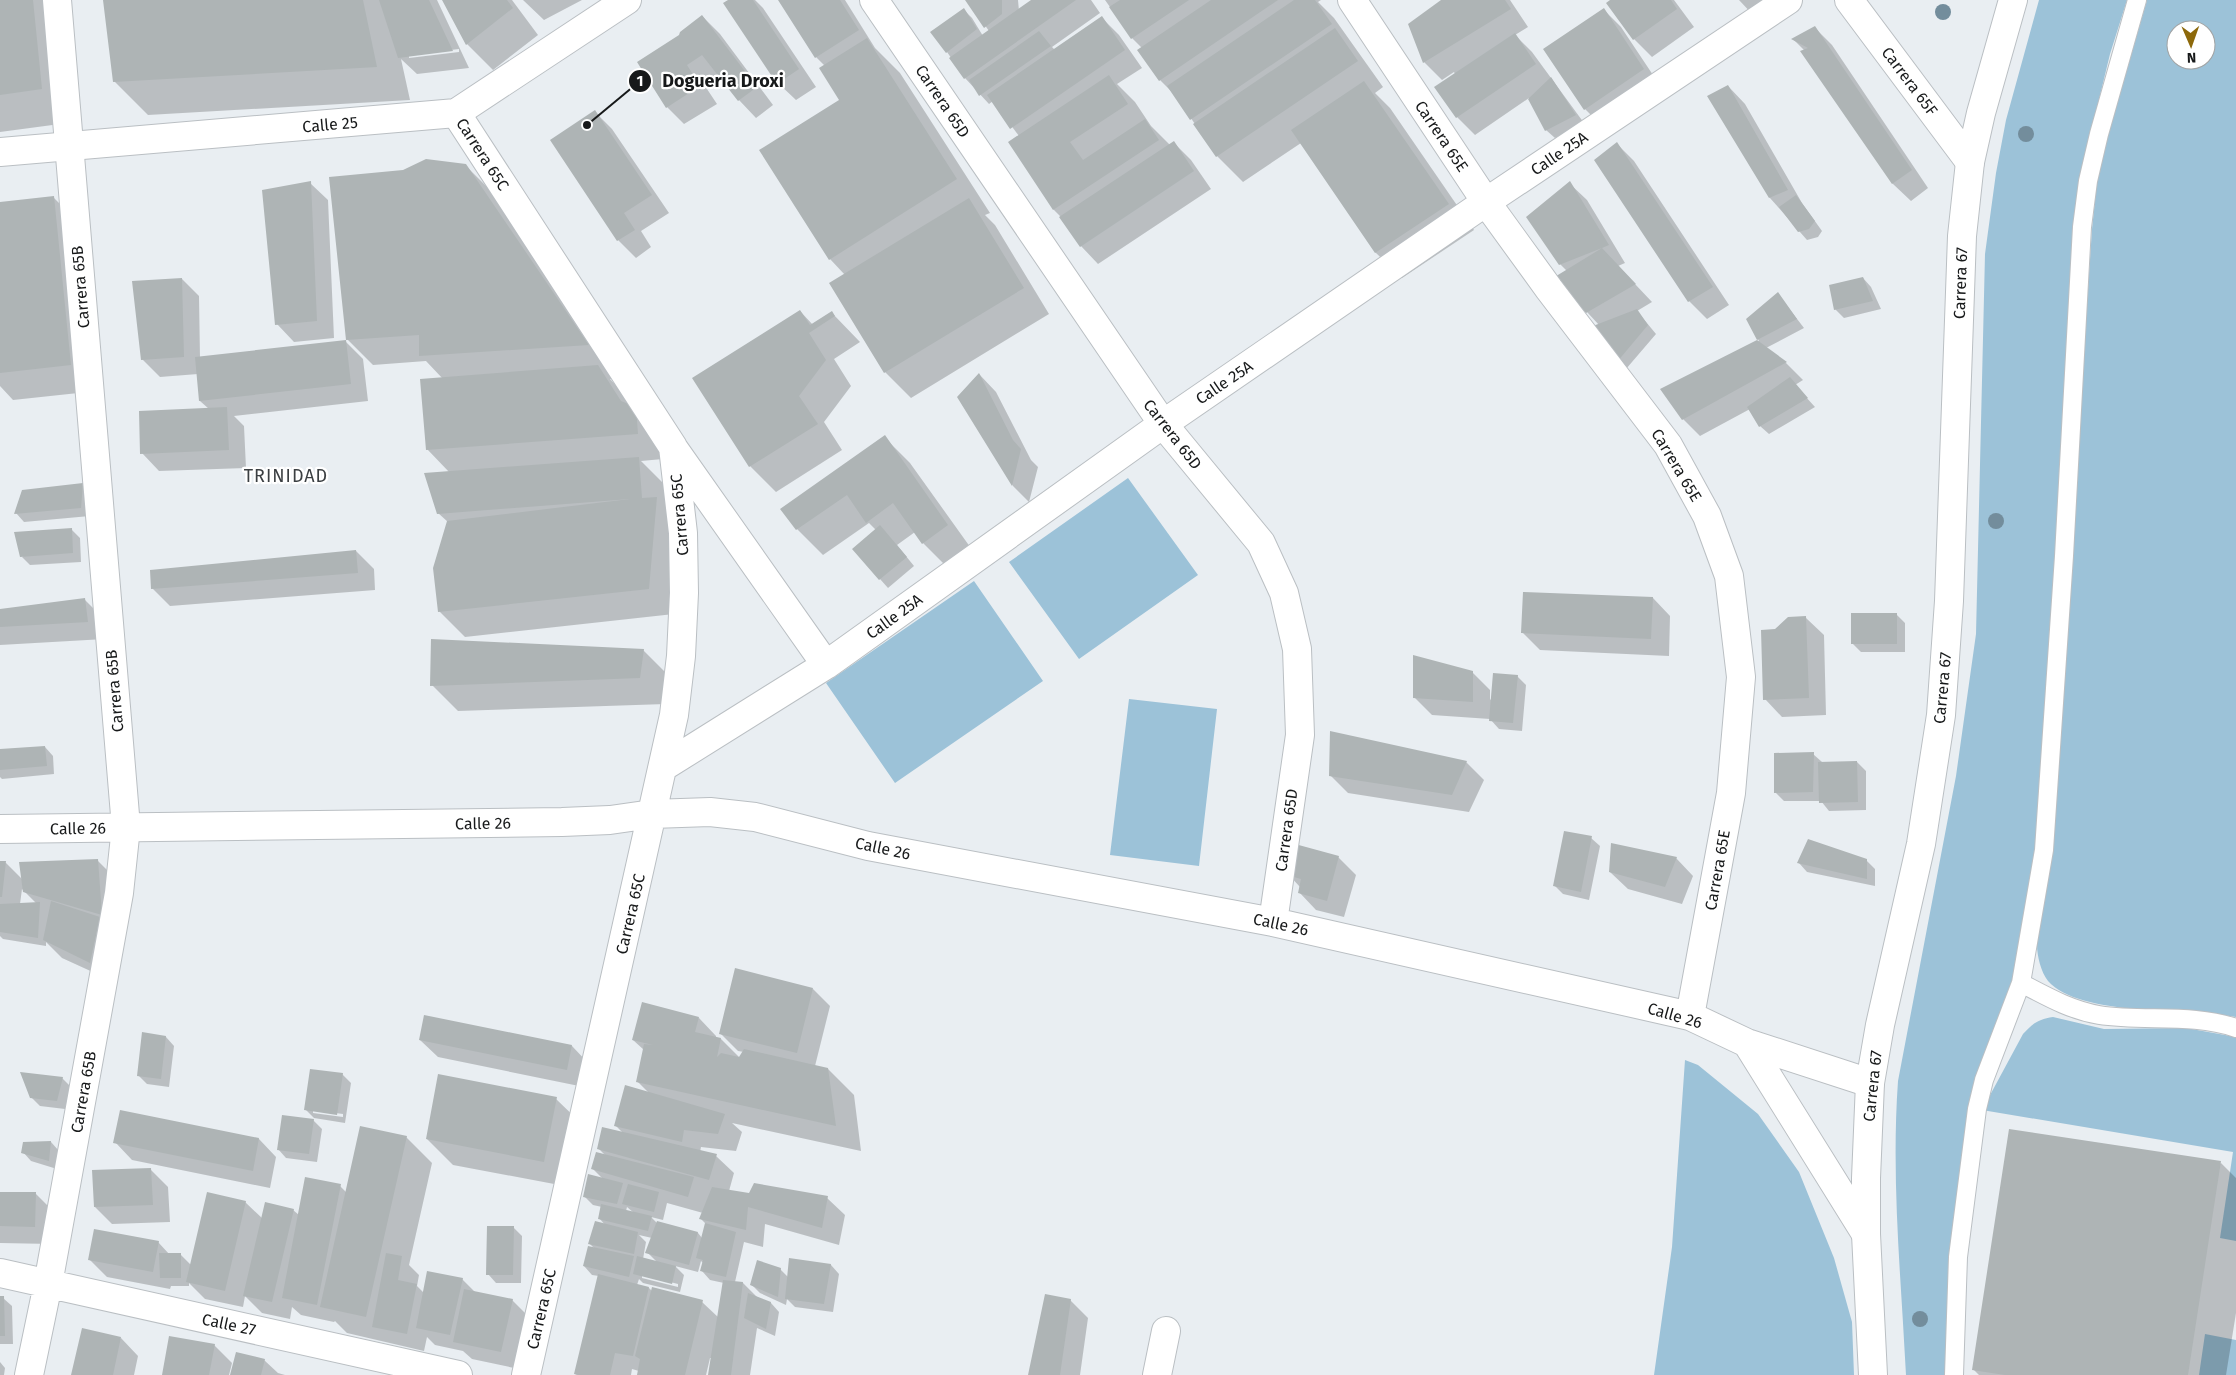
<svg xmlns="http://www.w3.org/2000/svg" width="2236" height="1375" viewBox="0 0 2236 1375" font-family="'Fira Sans',sans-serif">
  <rect width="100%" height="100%" fill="#e9eef2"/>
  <path fill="#9cc2d8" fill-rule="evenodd" d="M2039,0H2127L2110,54L2081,174L2043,807L2014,977L1983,1068L1949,1375H1906C1901,1277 1891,1179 1898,1081L1956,776L1976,634L1985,254L1996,173L2006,120Z
    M2147,0H2236V1017C2188,1008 2080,1017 2048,981C2041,972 2037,956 2037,945C2036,935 2040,924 2041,914C2045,893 2048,871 2051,850L2092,229L2097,181L2109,132ZM2176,30H2206V60H2176Z
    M1128,478L1198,575L1079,659L1009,562Z
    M974,581L1043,681L895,783L826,683Z
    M1129,699L1217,709L1199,866L1110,855Z
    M2053,1017L2104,1029L2186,1028L2236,1037V1241L2220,1238L2233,1152L1982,1110L2023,1034C2033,1023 2039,1019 2053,1017Z
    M1685,1060L1698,1065L1758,1114L1799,1172L1834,1258L1852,1322L1854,1375H1654L1672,1247Z
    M2205,1334L2236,1340V1375H2199Z"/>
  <path fill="#0003" fill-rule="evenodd" d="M0,0H63L75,122L0,132Z
    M104,0H437L469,68L417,74L401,59L410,100L148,115L114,81ZM459,49V52L409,58V55Z
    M444,0H512L538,35L493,70L467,44Z
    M523,0H582L544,20Z
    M730,0H755L763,8L816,87L796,100L778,83Z
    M780,0H845L875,48L900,73L990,213L985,215L995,225L1049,314L911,398L885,372L845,275L830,259L761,151L841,100L825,66L816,57Z
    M967,0H1018L1019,11L1034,0H1091L1100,13L1052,47L1055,50L1102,18L1119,35L1142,68L1117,84L1135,102L1151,126L1170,145L1174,143L1191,160L1211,189L1098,264L1081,246L1061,217L1054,210L1019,136L993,101L989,104L965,78L947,52L964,10L972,18L983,36L989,31Z
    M1105,0H1321L1318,2L1334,18L1383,87L1375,93L1390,108L1474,230L1402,278L1376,253L1301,143L1243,182L1217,156L1175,95L1160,80L1142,48L1132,38Z
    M1443,0H1510L1528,27L1515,35L1532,52L1584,123L1555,138L1546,130L1529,98L1475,135L1457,117L1436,87L1455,74L1454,72L1442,80L1424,62L1410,24Z
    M1612,0H1674L1694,27L1652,57L1634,39L1608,3Z
    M1739,0H1779L1755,17Z
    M1603,9L1621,27L1661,87L1602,126L1585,109Z
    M702,16L720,34L773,105L756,118L739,100L718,74L703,83L717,104L684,124L667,107L680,36Z
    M1815,28L1832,45L1928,188L1911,201L1893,184L1802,51H1805L1793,39Z
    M1728,86L1745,104L1802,203L1822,231L1818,237L1807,240L1770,198Z
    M595,112L612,129L669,213L641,231L651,247L636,258L618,240L551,140Z
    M1617,144L1634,161L1729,305L1707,319L1689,301Z
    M465,165L499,199L621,378L610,379L661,434L663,459L641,461L664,484L682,524L674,614L465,637L439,611L448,522L438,513L450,473L427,449L443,379L426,361L373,365L347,339Z
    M310,183L328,200L334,338L294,342L277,324Z
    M1569,183L1587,200L1625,263L1618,266L1652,302L1637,311L1656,334L1626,369L1599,325L1587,312L1567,271L1560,264Z
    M53,197L79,223L97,391L13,400L0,386V203Z
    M1863,278L1871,287L1881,309L1844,318L1835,309Z
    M182,279L199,296L200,358L345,341L363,359L368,401L234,416L244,426L246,468L159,471L142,453L209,409L200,401L198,374L160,377L142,359Z
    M1778,294L1804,328L1766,348L1786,363L1803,380L1795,385L1815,407L1769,434L1760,426L1750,409L1700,436L1683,419L1662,390L1759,341L1747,319Z
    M800,311L813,325L832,313L860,342L834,359L851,386L824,422L842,450L776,492L750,466L694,378Z
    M979,374L996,392L1031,460L1038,467L1029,502L1013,486L958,397Z
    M884,437L910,463L973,551L949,569L923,543L915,532L897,545L914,566L888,588L880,579L876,530L869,523L823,555L797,529L782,509Z
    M82,485L91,493L90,516L24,522L16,513Z
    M71,529L80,538L81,562L30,565L22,557Z
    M356,551L374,569L375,590L170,606L152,588Z
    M1653,598L1670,616L1669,656L1540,650L1523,633Z
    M84,599L102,617L105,639L0,645V610Z
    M1896,614L1905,623V652H1861L1852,643Z
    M1806,618L1824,635L1826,715L1782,717L1765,699L1776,630Z
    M643,650L669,676L666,704L458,711L432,685Z
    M1472,672L1490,690V700L1517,676L1526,685L1522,731L1499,729L1490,719L1432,715L1414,697Z
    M45,747L53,756L54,774L2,779L0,777V750Z
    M1813,754L1822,762H1857L1866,771V810L1829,811L1821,801H1784L1775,792Z
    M1466,762L1484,780L1469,812L1348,793L1330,775Z
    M1591,838L1600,846L1589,900L1563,894L1555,886Z
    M1338,857L1356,875L1344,917L1316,910L1299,892L1300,887L1288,874Z
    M1676,858L1693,876L1682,904L1628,889L1610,872Z
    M1866,860L1875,869V886L1807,872L1799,863Z
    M98,861L115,878L108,979L62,958L46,942V946L3,939L0,936V863H6L23,880ZM22,889L36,903L20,904Z
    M813,989L830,1006L815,1066L828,1069L854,1095L861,1151L732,1123L742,1132L736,1151L701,1147L700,1152L716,1156L734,1173L729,1191L749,1194L827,1198L845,1215L839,1245L765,1224L763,1247L744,1242L735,1282L743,1283L758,1298L771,1303L779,1312L775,1336L757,1328L750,1375H710L712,1358H710L706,1375H638L639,1371L632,1369L631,1375H577L575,1374L599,1276L592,1275L584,1266L595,1249L590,1244L606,1226L599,1218L602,1207L593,1205L584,1196L603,1179L593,1169L605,1155L599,1149L623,1133L615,1125L649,1093L637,1081L644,1050L633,1040L699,1018L716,1036V1038L721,1039L740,1058L744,1052L738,1051L720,1033ZM667,1203L703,1213L701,1219L706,1224L702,1238L698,1233L658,1224L651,1217L663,1220ZM627,1207L634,1213L626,1211ZM639,1235L652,1238L647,1252L657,1262L643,1259L646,1242ZM701,1261L704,1264L702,1271L710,1280L724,1283L719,1318L702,1302L653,1292L649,1288L637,1285L639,1279L643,1283L680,1292L684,1275L675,1266L698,1272ZM642,1275L678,1284V1287L642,1278Z
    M144,1034L166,1037L174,1046L169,1087L147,1084L138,1075Z
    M420,1040L572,1046L589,1064L584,1087L438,1057Z
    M342,1074L351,1083L345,1123L314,1118L306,1110ZM313,1110L343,1114V1117L313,1113Z
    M62,1078L70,1086L65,1109L40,1106L31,1097Z
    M556,1099L582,1124L570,1187L453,1165L427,1139Z
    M313,1120L322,1129L317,1162L286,1158L278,1149Z
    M406,1137L432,1163L409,1265L419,1275L417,1286L424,1293L462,1279L476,1293L512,1300L530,1318L519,1369L472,1359L463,1351L435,1345L427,1337L424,1351L347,1333L335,1321L334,1322L301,1315L292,1307L290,1319L262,1313L245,1296L243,1307L205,1299L189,1283V1286H171L170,1289L107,1277L89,1259L158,1242L170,1255H181L191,1265L245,1202L263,1219L293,1210L299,1215L340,1186L346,1192Z
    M259,1139L276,1157L270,1188L132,1160L115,1142Z
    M51,1142L59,1151L57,1169L31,1161L23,1152Z
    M2221,1163L2236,1178V1313L2226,1375H1979L1973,1369Z
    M151,1170L168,1187L170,1222L112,1224L95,1207Z
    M0,1193L36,1194L53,1211L52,1244L0,1243Z
    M513,1227L522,1236L521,1283H496L488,1274Z
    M790,1259L831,1265L839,1274L833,1312L795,1307L787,1299L786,1305L760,1293L751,1284L780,1269L788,1277Z
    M0,1298H3L12,1306L13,1344H0Z
    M1070,1300L1088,1318L1080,1375H1029Z
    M121,1338L138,1356L134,1375H72Z
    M214,1345L232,1363L229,1375H231H163Z
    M264,1360L278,1373L285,1375H232Z
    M0,1362L5,1368L4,1375H0Z"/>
  <path fill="#aeb4b5" d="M0,0H33L42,89L0,95Z
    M103,0H363L377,67L113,82Z
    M379,0H429L453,51L398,58Z
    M442,0H507L513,8L466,45Z
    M728,0H753L799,69L777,84L723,3Z
    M778,0H840L859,30L815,58Z
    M965,0H1002V14L984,28Z
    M1031,0H1076L964,79L949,58Z
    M1120,0H1189L1131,39L1109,7Z
    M1211,0H1278L1159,81L1137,50Z
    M1294,0H1315L1332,24L1190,120L1167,86Z
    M1441,0H1505L1511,9L1423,63L1408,24Z
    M1610,0H1671L1677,9L1633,40L1606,3Z
    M964,8L977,29L946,53L930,32Z
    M1604,8L1644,69L1584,110L1543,49Z
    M702,15L757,87L738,101L702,55L687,65L700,86L666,108L637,62L679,35L680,32Z
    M1102,16L1125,50L1010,129L987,95Z
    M1815,26L1912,170L1892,184L1800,51L1808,48L1791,39Z
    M1335,28L1358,61L1216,157L1193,124Z
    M1039,31L1051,46L979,96L969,80Z
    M1515,33L1536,64L1456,118L1434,87Z
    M867,38L957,179L829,260L759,150L839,100L819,68Z
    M1109,75L1128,104L1070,142L1083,160L1145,119L1159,140L1053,210L1008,142Z
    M1551,77L1576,115L1545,131L1528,99Z
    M1364,81L1449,204L1375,253L1291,130Z
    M1728,85L1788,190L1769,198L1707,96Z
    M595,110L652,195L624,213L635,230L617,241L550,140Z
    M1174,141L1194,171L1080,247L1059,217Z
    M1617,142L1713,287L1688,302L1594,160Z
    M426,159L466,164L589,345L419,356V335L346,340L329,177L403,170Z
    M311,181L317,321L275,325L262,190Z
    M1570,181L1609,245L1602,248L1636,284L1586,313L1553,278L1602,248L1559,265L1526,217Z
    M1796,195L1815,221L1809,229L1798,232L1779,207Z
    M54,196L71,365L0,373V202Z
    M969,198L1024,288L884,373L829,283Z
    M1863,277L1873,301L1834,310L1829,285Z
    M182,278L184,357L141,360L132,281Z
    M1778,292L1797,319L1757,340L1746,319Z
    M1637,309L1648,325L1617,362L1593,326Z
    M800,310L810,325L832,311L835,316L809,333L826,360L799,396L818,424L749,467L692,378Z
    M346,340L351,384L199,401L195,357Z
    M1757,340L1787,362L1682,420L1660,389Z
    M598,365L621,401L636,407L638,434L426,450L420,379Z
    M979,373L1013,440L1021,449L1012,486L957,397Z
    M1790,377L1808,398L1759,427L1747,407Z
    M227,407L229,450L140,454L139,411Z
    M885,435L948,525L922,544L893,503L866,523L847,495L796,530L780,509Z
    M639,457L642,498L657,497L649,589L438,612L433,568L447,521L630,499L437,514L424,473Z
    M83,483L81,508L14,514L22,490Z
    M880,525L907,557L879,580L852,549Z
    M72,528L73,553L20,557L14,532Z
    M356,550L358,573L151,589L150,570Z
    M1523,592L1653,597L1651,639L1521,633Z
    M85,598L88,622L0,627V609Z
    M1851,613H1897V644H1851Z
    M1806,616L1809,698L1763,700L1761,630L1775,629L1788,617Z
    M431,639L644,649L640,678L430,686Z
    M1413,655L1473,671V702L1413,698Z
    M1493,673L1518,675L1513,723L1489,721Z
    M1330,731L1467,761L1452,795L1329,776Z
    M45,746L47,766L0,770V749Z
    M1814,752L1813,792L1774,793V753Z
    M1857,761L1858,802L1819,803L1818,762Z
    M1564,831L1592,836L1581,892L1553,886Z
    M1808,839L1867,859V879L1797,863Z
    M1611,843L1677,857L1665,887L1609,872Z
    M1295,844L1339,856L1327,901L1298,893L1301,879L1287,875Z
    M98,859L102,915L23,892L19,862Z
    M0,861H6L2,897H0Z
    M51,901L100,917L90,963L43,940Z
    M40,902L38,938L0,932V904Z
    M735,968L813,988L797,1053L719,1034Z
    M642,1002L699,1017L695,1032L721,1038L717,1057L721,1053L739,1057L744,1049L828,1068L836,1126L636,1082L644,1044L653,1045L632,1040Z
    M424,1015L572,1045L567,1070L419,1040Z
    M142,1032L166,1036L161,1079L137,1076Z
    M310,1069L343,1073L337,1115L304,1110Z
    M20,1072L63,1077L57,1101L30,1098Z
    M438,1074L557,1097L544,1162L426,1139Z
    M625,1085L725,1114L718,1134L684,1130L682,1142L614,1126Z
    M120,1110L259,1138L253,1171L113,1143Z
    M282,1115L314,1119L309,1154L277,1150Z
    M360,1126L407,1136L366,1317L320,1307Z
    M602,1127L717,1154L709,1180L597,1149Z
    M2009,1129L2221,1161L2188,1375H2005L1972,1370Z
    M51,1141L49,1161L21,1153L23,1142Z
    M596,1152L694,1177L688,1197L591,1169Z
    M151,1168L153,1205L94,1207L92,1170Z
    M588,1174L623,1183L617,1204L583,1197Z
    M305,1177L341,1184L317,1305L282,1298Z
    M754,1183L828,1196L822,1228L748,1207L746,1230L699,1219L712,1187L749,1193Z
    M628,1184L659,1192L654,1212L622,1204Z
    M0,1192H36L35,1227L0,1226Z
    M207,1192L246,1201L225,1291L186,1282Z
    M265,1202L294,1209L272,1302L243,1296Z
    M601,1204L652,1216L648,1231L598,1219Z
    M595,1221L638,1232L634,1254L588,1244Z
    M657,1221L698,1232L689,1265L645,1253Z
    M705,1223L736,1232L726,1277L700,1271L703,1260L696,1258Z
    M487,1226H514L513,1275H486Z
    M94,1229L159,1241L153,1272L88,1260Z
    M588,1246L634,1256L629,1277L583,1266Z
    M159,1253H181V1278H160Z
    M386,1253L402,1256L398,1280L417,1284L407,1334L372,1327Z
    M637,1256L676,1266L672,1284L633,1274Z
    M789,1258L831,1264L824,1304L785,1299Z
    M757,1260L781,1268L778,1297L750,1285Z
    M427,1271L463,1278L450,1335L416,1328Z
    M598,1274L649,1287L633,1356L615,1353L610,1375H579L574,1374Z
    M723,1280L743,1282L731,1375H708Z
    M652,1287L703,1300L685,1375H637L640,1359L635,1356Z
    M464,1289L513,1299L501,1352L453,1342Z
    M748,1293L771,1302L766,1329L744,1318Z
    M1045,1294L1071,1299L1060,1375H1028Z
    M0,1296H4L5,1336H0Z
    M82,1328L121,1337L113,1375H71Z
    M169,1336L215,1344L209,1375H162Z
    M236,1352L265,1359L261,1375H230Z"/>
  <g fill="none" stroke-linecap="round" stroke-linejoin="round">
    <defs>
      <path id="lane" d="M2021,983C2046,996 2070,1010 2099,1015C2144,1022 2192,1013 2236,1028
        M1954,1375L1958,1257L1977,1109L1984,1080L2021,983L2044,850L2064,556L2082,227L2088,181L2099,134L2137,0"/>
      <path id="street" d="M874,0L1163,424L1261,543L1284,593L1297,649L1300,735L1273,922
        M1352,0L1486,202L1549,289L1668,445L1707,516L1729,576L1741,677L1731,793L1690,1016
        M1849,0L1970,162
        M456,113L673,447L683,533L684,593L681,656L674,715L526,1375
        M674,449L826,665
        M663,767L826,665L1163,424L1486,202L1788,0
        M0,829L562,822L610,820L652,814L710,812L755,817L868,846L1273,922L1690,1016L1747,1043L1870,1083
        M1747,1043L1866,1234
        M0,1273L458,1375
        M29,1375L48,1284L119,893L126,827L57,0
        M1157,1375L1166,1331"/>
      <path id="secondary" d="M0,152L456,113L627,0
        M1873,1375L1866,1234V1178L1870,1083L1880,1025L1921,844L1941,715L1949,601L1962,236L1970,162L1981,113L2013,0"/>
    </defs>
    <use href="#lane" stroke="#babfc3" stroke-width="20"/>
    <use href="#street" stroke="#babfc3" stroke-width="30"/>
    <use href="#secondary" stroke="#babfc3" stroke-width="30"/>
    <use href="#lane" stroke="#fff" stroke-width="18"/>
    <use href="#street" stroke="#fff" stroke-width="28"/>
    <use href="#secondary" stroke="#fff" stroke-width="28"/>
  </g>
  <g fill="#738d9c">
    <circle cx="1943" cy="12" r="8"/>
    <circle cx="2026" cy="134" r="8"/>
    <circle cx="1996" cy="521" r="8"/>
    <circle cx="1920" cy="1319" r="8"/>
  </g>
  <g text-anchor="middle" stroke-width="4.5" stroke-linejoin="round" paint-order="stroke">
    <g font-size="16" fill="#17191a" stroke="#fff">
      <text transform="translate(1910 81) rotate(53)" y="6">Carrera 65F</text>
      <text transform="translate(943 101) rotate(56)" y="6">Carrera 65D</text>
      <text transform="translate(330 124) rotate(-5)" y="6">Calle 25</text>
      <text transform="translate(1442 136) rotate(56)" y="6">Carrera 65E</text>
      <text transform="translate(1559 153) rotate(-34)" y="6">Calle 25A</text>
      <text transform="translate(483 154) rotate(57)" y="6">Carrera 65C</text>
      <text transform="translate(1960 283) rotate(-88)" y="6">Carrera 67</text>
      <text transform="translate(80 287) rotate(-95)" y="6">Carrera 65B</text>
      <text transform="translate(1224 382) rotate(-34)" y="6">Calle 25A</text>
      <text transform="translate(1173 434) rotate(52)" y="6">Carrera 65D</text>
      <text transform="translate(1677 465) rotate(59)" y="6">Carrera 65E</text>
      <text transform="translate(679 515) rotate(-95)" y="6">Carrera 65C</text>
      <text transform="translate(894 616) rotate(-36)" y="6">Calle 25A</text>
      <text transform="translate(1942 688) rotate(-85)" y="6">Carrera 67</text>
      <text transform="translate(114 691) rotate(-95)" y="6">Carrera 65B</text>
      <text transform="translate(483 823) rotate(-1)" y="6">Calle 26</text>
      <text transform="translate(78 828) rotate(-1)" y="6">Calle 26</text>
      <text transform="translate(1286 830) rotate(-82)" y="6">Carrera 65D</text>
      <text transform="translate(883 848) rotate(12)" y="6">Calle 26</text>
      <text transform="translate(1717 870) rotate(-80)" y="6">Carrera 65E</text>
      <text transform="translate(630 914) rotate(-77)" y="6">Carrera 65C</text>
      <text transform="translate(1281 924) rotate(12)" y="6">Calle 26</text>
      <text transform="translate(1675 1015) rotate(16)" y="6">Calle 26</text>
      <text transform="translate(1872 1086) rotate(-84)" y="6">Carrera 67</text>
      <text transform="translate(83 1092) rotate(-80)" y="6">Carrera 65B</text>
      <text transform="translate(541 1309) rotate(-77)" y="6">Carrera 65C</text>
      <text transform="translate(229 1324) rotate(12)" y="6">Calle 27</text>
    </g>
    <g font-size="18" letter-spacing="1" fill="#3b3f42" stroke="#fff">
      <text x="286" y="482">TRINIDAD</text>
    </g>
  </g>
  <path fill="none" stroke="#17191a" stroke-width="2" d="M587 125L640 81"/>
  <g fill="#17191a" stroke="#fff" stroke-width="2">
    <circle cx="587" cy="125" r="5"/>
    <circle cx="640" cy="81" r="12"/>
  </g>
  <g font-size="15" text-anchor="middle" font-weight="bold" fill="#fff">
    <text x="640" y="86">1</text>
  </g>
  <g font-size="18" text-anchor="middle" font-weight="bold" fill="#17191a" stroke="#fff" stroke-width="4.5" stroke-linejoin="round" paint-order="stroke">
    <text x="723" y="87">Dogueria Droxi</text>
  </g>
  <g transform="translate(2191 45) rotate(178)"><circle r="24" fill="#ffffff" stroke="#a2a3a3"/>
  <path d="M0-4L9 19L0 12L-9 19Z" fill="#8d690b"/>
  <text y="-8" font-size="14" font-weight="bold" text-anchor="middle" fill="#17191a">N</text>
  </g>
</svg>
